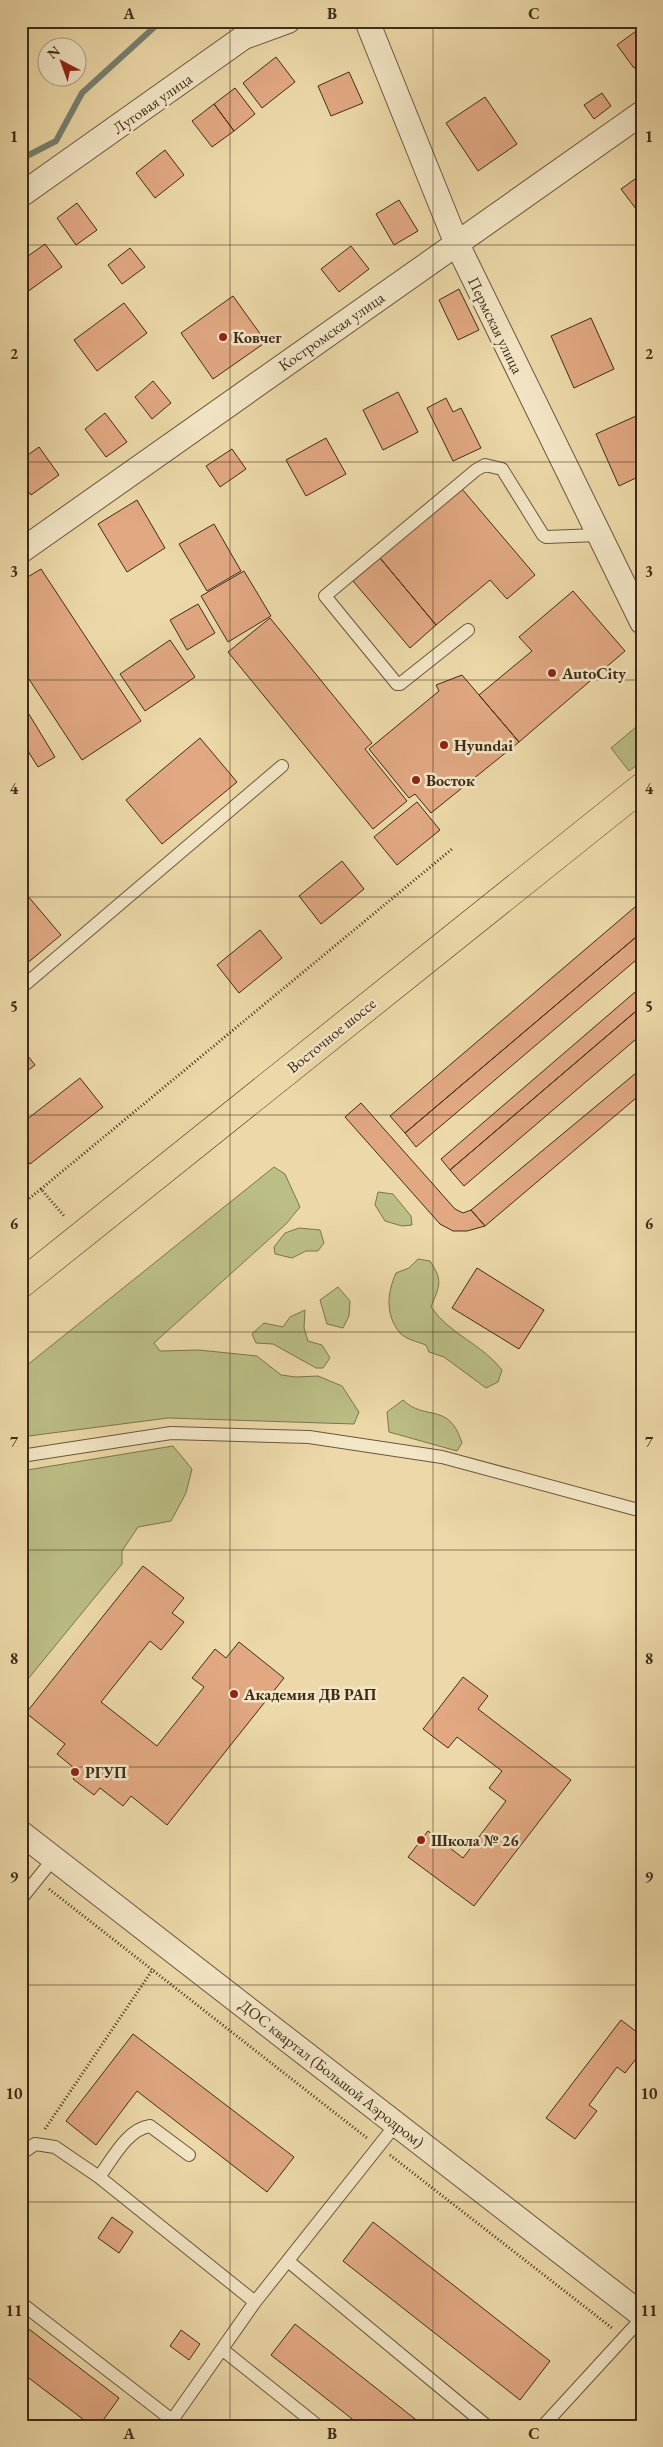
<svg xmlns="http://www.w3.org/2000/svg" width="663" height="2447" viewBox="0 0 663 2447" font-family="'EB Garamond',serif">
  <rect width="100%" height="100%" fill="#ecd8a8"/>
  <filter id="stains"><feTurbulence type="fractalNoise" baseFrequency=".004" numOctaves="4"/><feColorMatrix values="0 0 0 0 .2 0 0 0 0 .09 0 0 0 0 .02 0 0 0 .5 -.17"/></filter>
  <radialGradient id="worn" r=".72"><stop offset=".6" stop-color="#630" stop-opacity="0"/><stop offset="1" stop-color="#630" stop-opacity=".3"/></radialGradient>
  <path fill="#bbbe85" stroke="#7d7550" d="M642,722V761L629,771L611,748Z
    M274,1167L285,1174L300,1207L286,1224L154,1343L160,1351L199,1350L257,1356L281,1375L296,1377L318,1376L342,1386L359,1412L354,1424L168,1418L21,1437V1370Z
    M378,1192L393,1194L411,1216L412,1225L402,1226L385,1221L375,1205Z
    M299,1228L320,1230L324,1243L318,1251H306L292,1258L275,1254L274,1247L285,1233Z
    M418,1259L430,1261C444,1282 439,1286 431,1307C449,1334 482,1344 502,1370L498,1382L486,1388L444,1357L429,1352L426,1345C418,1342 405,1339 400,1333C385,1315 387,1293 396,1273L409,1268Z
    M338,1287L350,1301L349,1316L343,1328L327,1324L320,1300Z
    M305,1310L304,1328L308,1341L322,1345L330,1358L323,1368H316L273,1344L256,1343L252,1334L264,1323L283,1327L290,1317Z
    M403,1400C426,1422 449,1401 462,1443L457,1451L389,1432L387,1412Z
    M173,1446L192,1469L186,1493L171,1521L138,1527L122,1551V1564L28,1679L21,1681V1528L28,1524V1502L21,1491V1471Z"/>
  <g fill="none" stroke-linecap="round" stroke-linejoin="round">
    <path stroke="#758172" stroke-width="6" d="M21,159L56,141L82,93L161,21"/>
  </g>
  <path fill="#e1a882" stroke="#3f2c1a" d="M640,28L642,31V62L634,68L617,45Z
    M276,57L295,82L262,108L243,83Z
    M349,72L363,103L331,116L318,86Z
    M235,88L255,114L234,131L214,104Z
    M602,93L611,106L594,119L584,105Z
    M485,97L517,144L478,171L446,123Z
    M214,104L234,131L212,147L192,121Z
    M165,150L184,175L155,198L136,173Z
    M642,174V217L621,189Z
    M399,200L418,231L394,245L376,214Z
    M77,203L97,230L76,245L57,218Z
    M45,244L62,267L27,292L21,284V261Z
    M351,246L369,269L339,292L321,269Z
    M130,248L145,267L122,284L108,265Z
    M459,289L479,330L458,340L439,300Z
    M233,296L266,342L213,379L181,333Z
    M124,303L147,333L97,371L74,340Z
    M591,318L614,369L574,388L551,336Z
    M153,381L171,403L152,419L135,397Z
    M398,392L418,432L383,450L363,410Z
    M446,398L453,412L461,408L481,448L453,461L427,408Z
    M105,413L127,442L106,457L85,429Z
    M636,416L642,429V475L619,486L596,434Z
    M326,438L346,474L306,496L286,460Z
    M39,447L59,475L31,495L21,482V460Z
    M232,449L246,469L220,487L206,466Z
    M462,489L535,575L507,599L490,580L436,625L380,558Z
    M137,500L165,548L127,572L98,524Z
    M214,524L241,571L207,591L179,544Z
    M380,558L436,625L410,648L353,581Z
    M41,569L141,721L82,760L21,667V581Z
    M244,571L271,616L228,642L201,596Z
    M573,591L625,651L519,742L479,695L532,651L519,637Z
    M198,604L215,633L187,650L170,620Z
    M270,618L372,743L365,749L407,801L373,829L228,652Z
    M170,640L195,677L145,711L120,674Z
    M462,675L519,742L431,813L415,794L409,798L369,749L439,691L436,685Z
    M21,701L55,757L38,767L21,740Z
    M200,738L237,782L162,844L126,800Z
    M417,802L440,830L397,865L374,837Z
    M342,861L364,889L321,924L299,896Z
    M21,888L61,935L25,965L21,961Z
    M642,901V932L405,1133L390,1116Z
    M260,930L282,958L239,993L217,965Z
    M642,932V955L416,1147L405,1133Z
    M642,986V1006L450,1170L441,1159Z
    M642,1006V1034L464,1186L450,1170Z
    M21,1047L35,1065L21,1076Z
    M642,1068V1093L485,1226L471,1210Z
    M80,1078L103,1107L30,1164L21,1153V1124Z
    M361,1103L455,1209L463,1213L471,1210L485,1226L467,1231H453L440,1224L345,1117Z
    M477,1268L544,1310L519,1349L452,1308Z
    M143,1566L184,1598L172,1613L184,1622L161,1650L150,1641L101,1702L157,1746L204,1687L192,1678L215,1649L226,1658L239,1642L284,1678L167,1825L131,1796L123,1806L100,1788L94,1795L73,1779L79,1772L57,1754L65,1744L26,1713Z
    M463,1677L488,1696L478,1709L571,1780L474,1906L408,1857L428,1831L463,1858L506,1801L489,1788L502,1771L457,1737L448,1748L423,1729Z
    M621,2020L642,2036V2051L625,2073L617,2067L589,2105L597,2111L575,2139L546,2118Z
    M133,2034L294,2157L267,2192L137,2091L96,2145L66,2121Z
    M112,2217L133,2232L119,2253L98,2238Z
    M373,2222L550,2361L520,2400L343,2261Z
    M21,2323L119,2398L99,2426H92L21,2372Z
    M295,2324L424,2426H361L271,2355Z
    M181,2330L200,2344L189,2360L170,2346Z"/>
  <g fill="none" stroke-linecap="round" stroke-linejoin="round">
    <defs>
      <path id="service" d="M468,630L400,684H397L325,596L476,470L485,465L502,469L543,535L546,537L598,535
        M21,988L282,766
        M21,1456L171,1433L309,1437L442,1457L642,1511
        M21,1899L54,1858
        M21,2154L35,2144L55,2147L99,2177L255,2302
        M99,2177C112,2160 127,2129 150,2126L189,2155
        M288,2261L487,2426
        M21,2303L172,2420
        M223,2350L318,2426
        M168,2426L255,2302L397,2123
        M543,2426L642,2318"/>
      <path id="minor" d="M367,21L456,242L642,622
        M21,195L244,37L288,21
        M21,551L642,113
        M21,1833L642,2315"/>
      <path id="primary" d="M21,1284L642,787"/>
    </defs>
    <use href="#service" stroke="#6a573e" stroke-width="14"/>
    <use href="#minor" stroke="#6a573e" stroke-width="26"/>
    <use href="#primary" stroke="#3f2c1a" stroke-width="29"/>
    <path stroke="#3f2c1a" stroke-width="3" stroke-dasharray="1 2.5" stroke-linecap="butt" d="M41,1189L452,849
      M21,1205L41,1189L65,1217
      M49,1889L367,2138
      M45,2129L153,1969
      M390,2155L612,2328
      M636,2348L642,2352"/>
    <use href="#service" stroke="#f3e6c6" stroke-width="12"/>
    <use href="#minor" stroke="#f3e6c6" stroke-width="24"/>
    <use href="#primary" stroke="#ecd8a8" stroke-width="28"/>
  </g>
  <path fill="none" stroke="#3f2c1a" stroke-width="1" stroke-opacity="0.55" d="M230,21V2426M433,21V2426M21,245H642M21,462H642M21,680H642M21,897H642M21,1115H642M21,1332H642M21,1550H642M21,1767H642M21,1985H642M21,2202H642"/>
  <g fill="#8f2418" stroke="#f3e6c6" stroke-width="2">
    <circle cx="223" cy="337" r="5"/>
    <circle cx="552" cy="673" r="5"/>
    <circle cx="444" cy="745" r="5"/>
    <circle cx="416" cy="780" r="5"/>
    <circle cx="234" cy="1694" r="5"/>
    <circle cx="75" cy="1772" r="5"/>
    <circle cx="421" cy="1840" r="5"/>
  </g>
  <g text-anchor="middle" stroke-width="5" stroke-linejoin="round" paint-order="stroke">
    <g font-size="16" fill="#3f2c1a" stroke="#f3e6c6">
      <text transform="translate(152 103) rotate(-35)" y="6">Луговая улица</text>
      <text transform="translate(496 325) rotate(64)" y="6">Пермская улица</text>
      <text transform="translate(331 331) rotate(-35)" y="6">Костромская улица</text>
      <text transform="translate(331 1035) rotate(-39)" y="6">Восточное шоссе</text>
      <text transform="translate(332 2073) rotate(38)" y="6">ДОС квартал (Большой Аэродром)</text>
    </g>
    <g font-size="16" font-weight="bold" fill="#3f2c1a" stroke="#f3e6c6" text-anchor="start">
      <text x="233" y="343">Ковчег</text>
      <text x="562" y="679">AutoCity</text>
      <text x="454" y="751">Hyundai</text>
      <text x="426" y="786">Восток</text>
      <text x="244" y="1700">Академия ДВ РАП</text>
      <text x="85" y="1778">РГУП</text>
      <text x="431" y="1846">Школа № 26</text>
    </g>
  </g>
  <rect width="663" height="2447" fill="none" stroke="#ecd8a8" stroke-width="55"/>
  <g transform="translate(62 62) rotate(319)"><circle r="24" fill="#f3e6c6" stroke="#ab9c81"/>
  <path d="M0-4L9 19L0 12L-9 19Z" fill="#8f2418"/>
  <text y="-8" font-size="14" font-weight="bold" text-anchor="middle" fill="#3f2c1a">N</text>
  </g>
  <rect x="28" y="28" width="608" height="2392" fill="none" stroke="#3f2c1a" stroke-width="2"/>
  <g font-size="16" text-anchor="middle" font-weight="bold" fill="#3f2c1a">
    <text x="129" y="19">A</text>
    <text x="332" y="19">B</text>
    <text x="534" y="19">C</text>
    <text x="14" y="142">1</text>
    <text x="649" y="142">1</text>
    <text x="14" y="359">2</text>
    <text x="649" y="359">2</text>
    <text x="14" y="577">3</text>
    <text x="649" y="577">3</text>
    <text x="14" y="794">4</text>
    <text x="649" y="794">4</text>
    <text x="14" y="1012">5</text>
    <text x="649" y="1012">5</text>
    <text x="14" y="1229">6</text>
    <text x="649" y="1229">6</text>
    <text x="14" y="1447">7</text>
    <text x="649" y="1447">7</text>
    <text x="14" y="1664">8</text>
    <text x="649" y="1664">8</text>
    <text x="14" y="1882">9</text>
    <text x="649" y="1882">9</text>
    <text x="14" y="2099">10</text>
    <text x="649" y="2099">10</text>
    <text x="14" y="2316">11</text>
    <text x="649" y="2316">11</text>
    <text x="129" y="2439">A</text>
    <text x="332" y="2439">B</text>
    <text x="534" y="2439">C</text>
  </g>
  <rect width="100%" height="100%" filter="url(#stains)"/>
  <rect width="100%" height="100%" fill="url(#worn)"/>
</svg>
